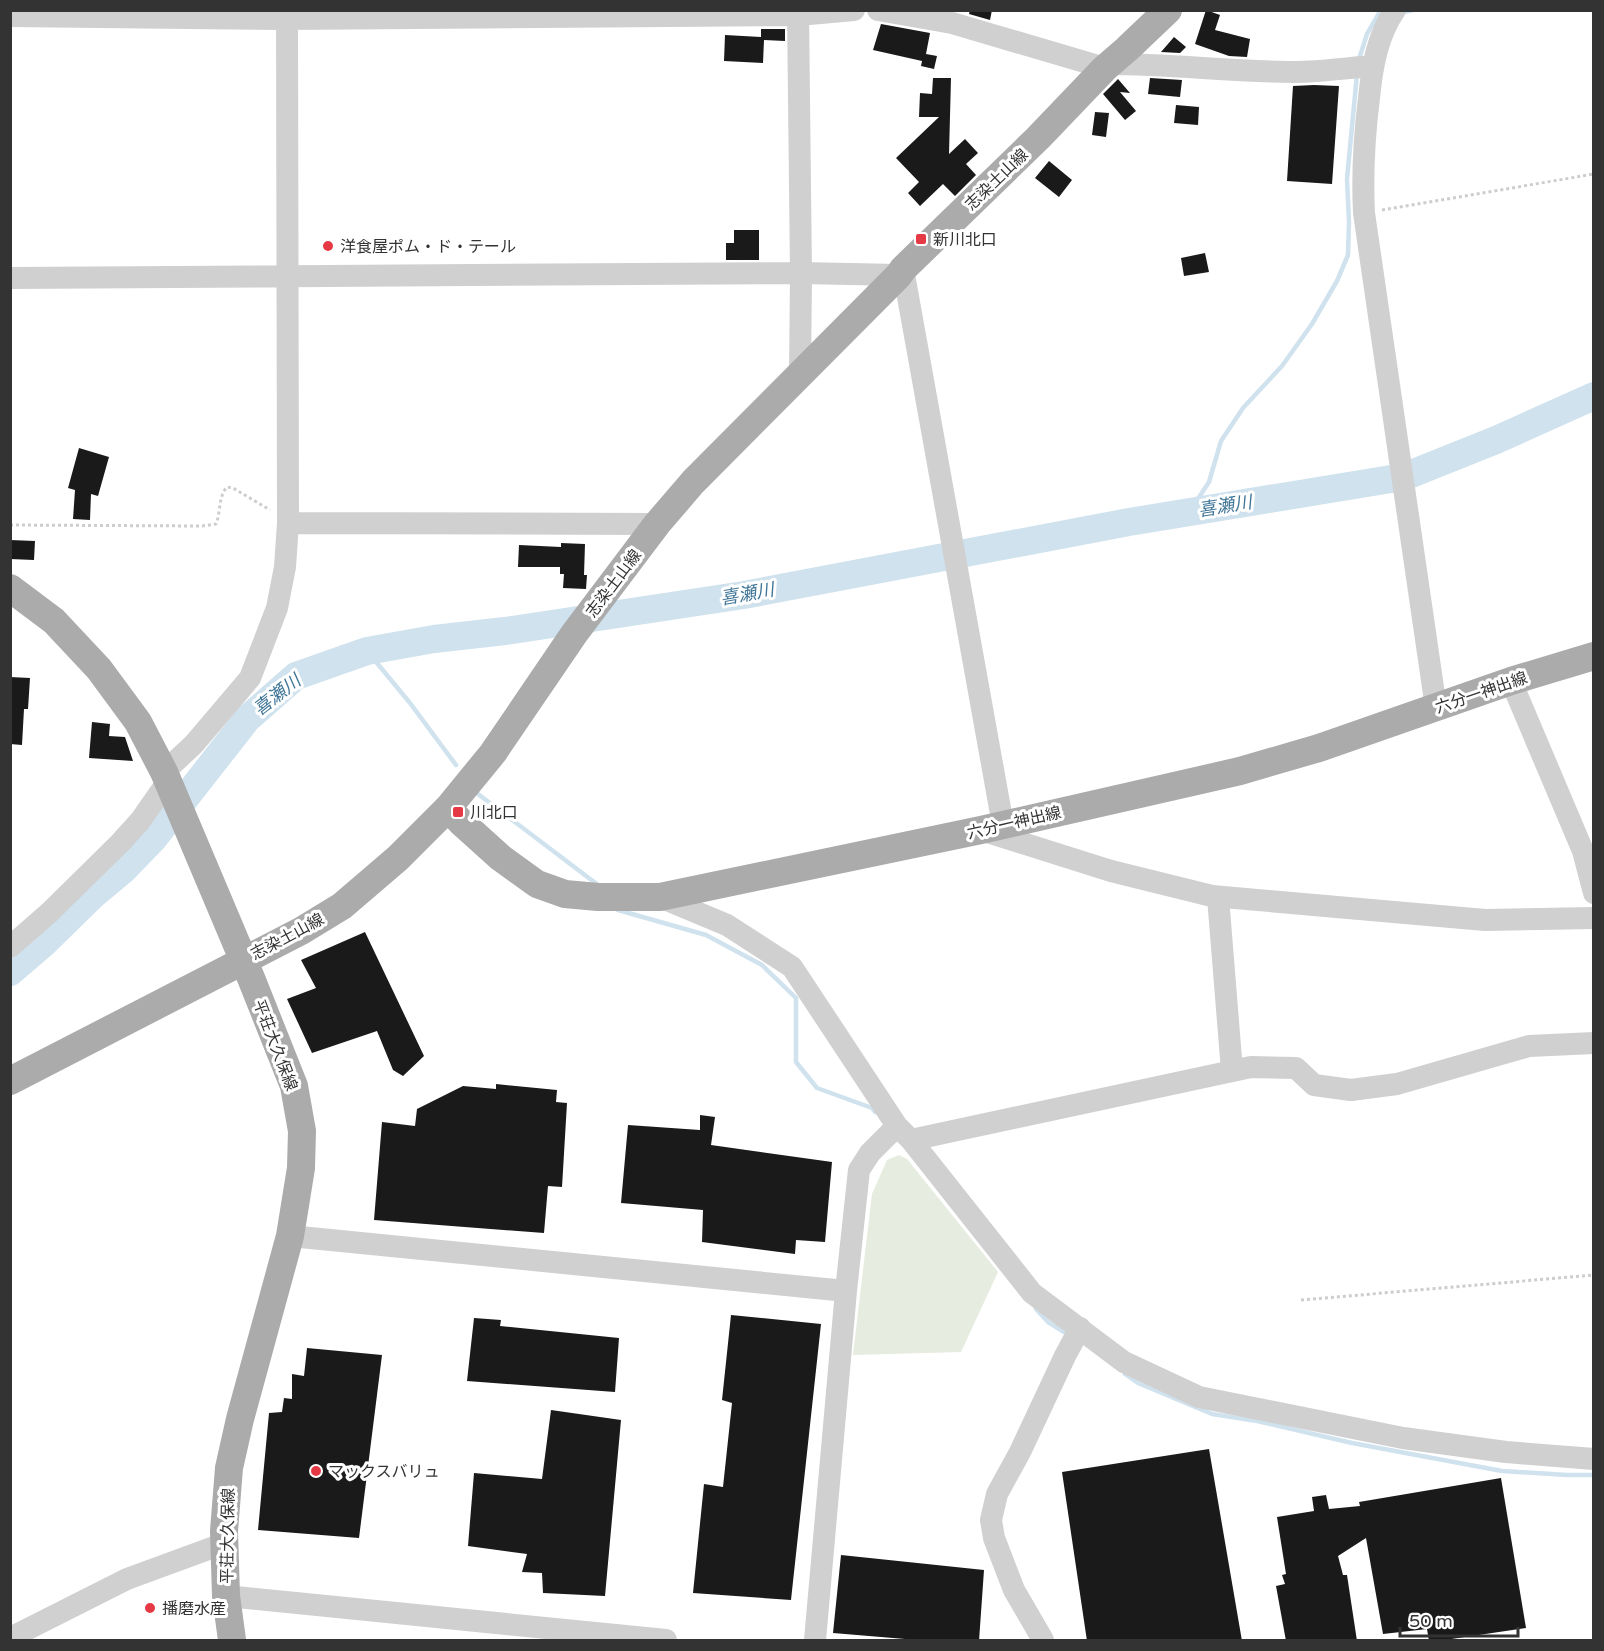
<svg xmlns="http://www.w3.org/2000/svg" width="1604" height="1651" viewBox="0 0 1604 1651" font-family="'Varela Round','Noto Sans JP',sans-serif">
  <rect width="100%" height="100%" fill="#fff"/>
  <path fill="#e6ecdf" d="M899,1155L907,1159L998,1272L961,1352L853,1355L872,1194L887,1160Z"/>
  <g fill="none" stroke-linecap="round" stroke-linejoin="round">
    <path stroke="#cfe2ee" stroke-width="4.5" d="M1400,13L1413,10
      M1359,59L1367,34L1381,10
      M1190,511L1209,482L1221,441L1243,408L1282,366L1312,324L1337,281L1348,255L1349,222L1347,179L1357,74
      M367,651L410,703L456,765
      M478,794L598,885
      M618,910L706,935L762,965L796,998V1062L817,1088L872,1108L875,1112
      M1036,1309L1048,1322L1069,1335
      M1125,1374L1138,1383L1212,1414L1257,1421L1352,1443L1502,1471L1567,1475H1594"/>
    <path stroke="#cfe2ee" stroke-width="28" d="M10,972L45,942L93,895L123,870L154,838L247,719L296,676L367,651L434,639L505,631L744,595L1129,522L1391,479L1411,474L1496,440L1594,396"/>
  </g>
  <path fill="#1a1a1a" d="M970,10H992L990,20L969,14Z
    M1206,10L1220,15L1215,30L1250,39L1247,57L1229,56L1195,44Z
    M881,24L930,33L926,54L937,56L934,69L921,66L922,61L873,50Z
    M761,29H785V41L764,40L763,63L724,61L725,35L761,37Z
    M1174,37L1186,47L1180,53L1161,52Z
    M933,78H951L949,154L965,139L978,153L966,164L976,175L955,196L943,184L920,206L908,193L919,182L896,158L939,117H919L920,93L932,94Z
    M1150,78L1182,80L1180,97L1148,94Z
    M1118,79L1130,93L1120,92L1136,111L1125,120L1103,94Z
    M1314,85L1339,86L1332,184L1287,181L1293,86Z
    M1176,105L1199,107L1198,125L1174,123Z
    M1095,112L1109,113L1106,137L1092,135Z
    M1049,161L1072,180L1059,197L1035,178Z
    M734,230H759V260H726V243H734Z
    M1205,253L1209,272L1184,276L1181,258Z
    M79,448L109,457L98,496L91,494L90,520L73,519L75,490L68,488Z
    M10,540L35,541L34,560L10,559Z
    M561,543L585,544L584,575H587L586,589L563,588L564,574H560V567H518L519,545L561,547Z
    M10,677L30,678L28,709H24L22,745L10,744Z
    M92,722L110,724L109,736L125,737L133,761L89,758Z
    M365,932L424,1056L403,1076L393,1070L377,1031L312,1053L287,999L316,988L301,960Z
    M496,1084L557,1090L556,1102L567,1103L562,1187L548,1186L544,1233L374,1220L382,1122L415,1126L417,1109L463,1086L496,1089Z
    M700,1115L715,1117L711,1145L832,1162L825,1242L796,1240L795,1254L702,1242L703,1210L621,1203L628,1125L700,1130Z
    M731,1315L821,1324L791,1600L693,1593L704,1484L723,1487L732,1403L722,1400Z
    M474,1318L501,1320L500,1326L619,1338L615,1392L467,1381Z
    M307,1348L382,1355L359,1538L258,1530L269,1413L282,1412L284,1398L292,1399V1374L304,1376Z
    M551,1410L621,1420L605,1596L543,1593L542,1573L522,1572L527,1554L468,1546L474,1473L542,1479Z
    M1209,1449L1242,1641H1087L1062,1472Z
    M1501,1478L1526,1628L1438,1641H1429L1427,1629L1383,1634L1366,1538L1338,1556L1343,1575H1347L1357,1641H1286L1276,1586L1285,1584L1282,1575L1286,1574L1277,1517L1314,1511L1312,1497L1326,1495L1329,1509L1360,1506L1359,1502Z
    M841,1555L984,1570L979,1641H929L833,1633Z"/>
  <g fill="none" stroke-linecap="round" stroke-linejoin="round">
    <path stroke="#cdcdcd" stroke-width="3" stroke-dasharray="3 3" stroke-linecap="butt" d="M1382,210L1594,174
      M10,525L202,526L216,524C221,512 218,497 227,487L233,488L270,510
      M1301,1300L1594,1275"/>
    <path stroke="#d0d0d0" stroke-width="22" d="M798,10L801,273L800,375
      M878,10L952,23L1105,68
      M1395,10C1377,36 1372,68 1369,98C1364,138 1362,173 1364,213L1436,708
      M10,16L287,19L798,15L854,10
      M1110,64C1172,64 1233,72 1294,72C1320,72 1347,68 1373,66
      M903,269L1003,825
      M10,278L801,273L899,275
      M288,523L657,524
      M1511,681L1583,851L1594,893
      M164,772L194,744L250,678L277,608L285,567L288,523L287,10
      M981,830L1111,871L1212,896L1485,920L1594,918
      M660,897L727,925L792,967L897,1126L911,1140L1032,1293L1124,1362L1199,1397L1403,1438L1506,1452L1594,1459
      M1218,897L1232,1071
      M10,947L50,912L121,842L140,821L168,781
      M911,1140L1251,1067L1296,1068L1314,1085L1351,1090L1397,1084L1529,1046L1594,1043
      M290,1236L846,1291
      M226,1596L666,1640
      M10,1638L127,1579L225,1543
      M815,1640L846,1291L859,1170L870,1153L897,1126
      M1043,1640L1014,1590L994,1538L991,1520L997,1494L1020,1452L1065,1356L1080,1328"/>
    <path stroke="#ababab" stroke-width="28" d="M10,588L54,621L99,669L138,722L164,772L251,978L294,1086L302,1131L301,1168L290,1236L240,1419L229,1468L224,1531L226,1596L232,1640
      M448,808L461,822L501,858L537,884L565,894L598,897H660L981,830L1240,771L1319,748L1511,681L1594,656
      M10,1081L301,931L342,906L398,858L448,808L493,753L574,634L657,524L693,482L899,275L903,269L1038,138L1105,68L1127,49L1168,10"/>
  </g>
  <g fill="#e63946" stroke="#fff" stroke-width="2">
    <rect x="915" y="233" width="12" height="12" rx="3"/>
    <circle cx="328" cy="246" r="6"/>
    <rect x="452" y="806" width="12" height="12" rx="3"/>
    <circle cx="316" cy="1471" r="6"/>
    <circle cx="150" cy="1608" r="6"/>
  </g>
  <g text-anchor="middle" stroke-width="6" stroke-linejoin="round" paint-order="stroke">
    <g font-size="16" fill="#333" stroke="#fff">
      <text transform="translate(996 179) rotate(-44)" y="6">志染土山線</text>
      <text transform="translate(613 583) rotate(-53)" y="6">志染土山線</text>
      <text transform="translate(1481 692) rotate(-19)" y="6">六分一神出線</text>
      <text transform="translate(1014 822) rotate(-13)" y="6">六分一神出線</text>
      <text transform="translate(287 936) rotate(-28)" y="6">志染土山線</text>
      <text transform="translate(276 1045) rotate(69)" y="6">平荘大久保線</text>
      <text transform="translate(227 1536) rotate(-89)" y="6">平荘大久保線</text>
    </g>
    <g font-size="16" fill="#333" stroke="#fff" text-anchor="start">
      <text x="933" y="245">新川北口</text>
      <text x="340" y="252">洋食屋ポム・ド・テール</text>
      <text x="470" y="818">川北口</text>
      <text x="328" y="1477">マックスバリュ</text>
      <text x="162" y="1614">播磨水産</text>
    </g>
    <g font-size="18" font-style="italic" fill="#3f7597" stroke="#fff">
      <text transform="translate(1225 506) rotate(-9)" y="6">喜瀬川</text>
      <text transform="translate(747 594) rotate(-10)" y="6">喜瀬川</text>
      <text transform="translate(277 695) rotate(-38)" y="6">喜瀬川</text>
    </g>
  </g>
  <rect width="1604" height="1651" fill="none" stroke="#333333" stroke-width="24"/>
  <path d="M1400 1627v9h118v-9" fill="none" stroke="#333333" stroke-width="3"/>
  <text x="1409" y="1627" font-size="18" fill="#333333" stroke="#ffffff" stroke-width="4.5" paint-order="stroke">50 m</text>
</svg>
